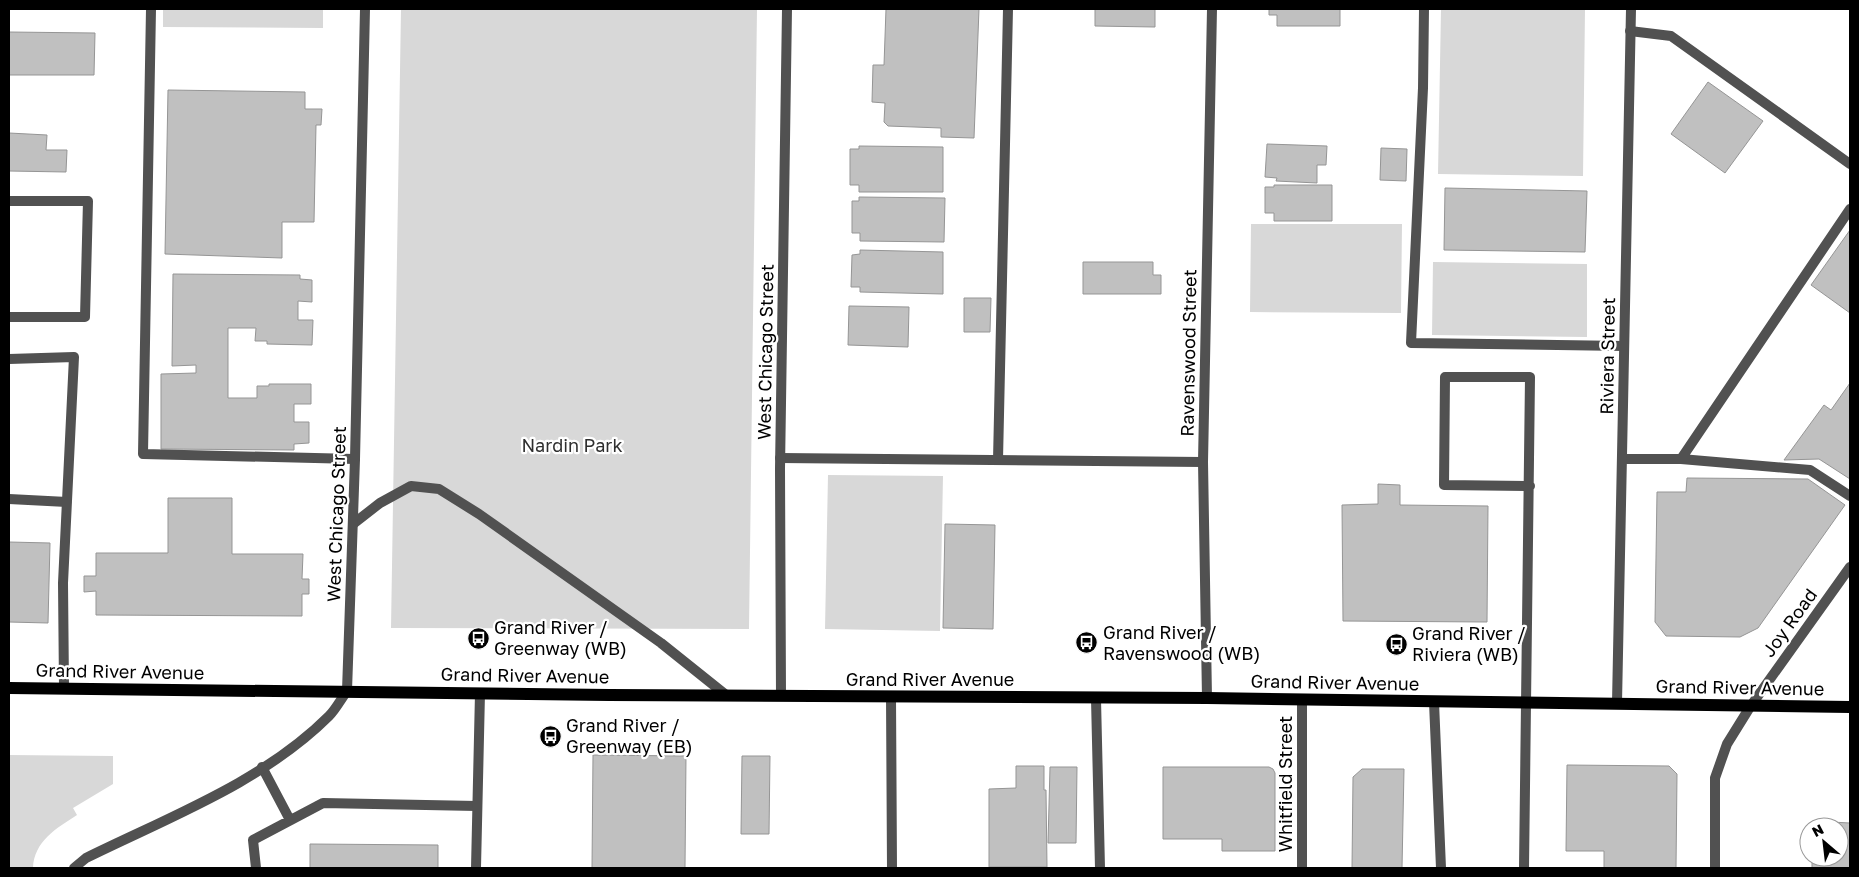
<svg xmlns="http://www.w3.org/2000/svg" width="1859" height="877" viewBox="0 0 1859 877" font-family="'Golos Text',sans-serif">
  <rect width="100%" height="100%" fill="#fff"/>
  <path fill="#d8d8d8" d="M163,9H323V28L163,27Z
    M401,9H757L749,629L391,628Z
    M1441,9H1585L1583,176L1438,174Z
    M1251,224H1402L1401,313L1250,312Z
    M1433,262L1587,264V337L1432,335Z
    M828,475L943,476L940,631L825,629Z
    M9,755L113,756V784L73,808L77,815C57,828 34,841 33,868H9Z"/>
  <path fill="#c0c0c0" stroke="#959595" d="M886,9H979L974,138L941,137V128L888,126L884,122L885,103L872,102L873,65H884Z
    M1095,9H1155V27L1095,26Z
    M1269,9H1340V26H1277V15H1269Z
    M9,32L95,33L94,75H9Z
    M1708,82L1763,121L1725,173L1671,134Z
    M168,90L305,92V109H322L321,125H316L314,222H282V258L165,254Z
    M9,133L47,135L46,150H67L66,172L9,171Z
    M1267,144L1327,146L1326,165H1317V183L1276,181L1277,178L1265,177Z
    M859,146L943,147V192H859V185H850V149H859Z
    M1381,148L1407,149L1406,181L1380,180Z
    M1274,185H1332V221H1274V213H1265V187H1274Z
    M1445,188L1587,191L1585,252L1444,250Z
    M859,197L945,198L944,242L860,241V233H852V201H859Z
    M1850,230V313L1811,285Z
    M860,250L943,252V294L860,292V287H851L852,255L860,254Z
    M1083,262H1153V275H1161V294H1083Z
    M173,274L300,275V279L312,280V302L298,301V320H313L312,345L267,344V341H255L256,328H228V398H257V386H269V384H311V404H294V422H309V443L294,444V450L161,449V374L196,373V365L172,366Z
    M964,298H991L990,332H964Z
    M849,306L909,307L908,347L848,345Z
    M1850,383V479L1819,459L1784,460L1824,405L1831,410Z
    M1687,478L1808,479L1845,505L1758,628L1740,637L1666,636L1655,622L1657,492H1686Z
    M1378,484L1400,485V505L1488,506L1487,622L1343,621L1342,505L1378,504Z
    M168,498H232V554H303L302,579H309V594H302V616L96,615V591L84,592V576H96V553H168Z
    M945,524L995,525L993,629L943,628Z
    M9,542L50,543L48,623L9,622Z
    M593,755L686,756L685,868H592Z
    M742,756H770L769,834H741Z
    M1567,765L1669,766L1677,774L1676,868H1604V851H1566Z
    M1016,766H1044V790H1046L1047,867H989V789L1016,788Z
    M1050,767H1077L1076,843H1048Z
    M1163,767H1269L1273,769L1275,773V851H1222V839H1163Z
    M1362,769H1404L1402,868H1352L1353,777Z
    M1813,821L1850,823V868H1812V857H1839V827H1813Z
    M310,844L438,845V868H310Z"/>
  <g fill="none" stroke-linecap="round" stroke-linejoin="round">
    <path stroke="#515151" stroke-width="10" d="M151,9L143,454L355,459
      M1424,9L1423,88L1411,343L1624,346
      M1630,31L1671,36L1850,164
      M9,201H88L85,317H9
      M9,359L74,357L63,583L64,688
      M780,458L1203,462
      M1622,459H1681L1810,470L1850,496
      M1681,459L1850,209
      M998,460L1008,9
      M9,499L67,502
      M353,524L380,503L411,486L439,489L479,514L661,643L726,695
      M1096,699L1100,868
      M1434,702L1441,868
      M262,767L290,820
      M256,868L253,840L323,803L477,806
      M1524,868L1530,377H1445L1444,485L1530,486"/>
    <path stroke="#515151" stroke-width="10" d="M781,696L780,469L787,9
      M891,697L892,868
      M1207,698L1203,462L1212,9
      M1617,703L1631,9
      M74,868L86,858C169,817 263,782 329,716C336,709 341,699 347,691L355,459L365,9
      M476,868L480,693
      M1302,868V701"/>
    <path stroke="#515151" stroke-width="10" d="M1715,868V778L1727,744L1750,707L1850,567"/>
    <path stroke="#000" stroke-width="12" d="M9,688L609,695L1207,698L1850,707"/>
  </g>
  <defs>
    <symbol id="bus-disc" viewBox="-11 -11 22 22"><circle r="9.5" fill="#000" stroke="#fff"/><path d="M-5-6H5V4H4V6H2V4H-2V6H-4V4H-5ZM-3.5-4V0h7V-4ZM-3.5 1.2v1.5H-2V1.2ZM2 1.2v1.5H3.5V1.2Z" fill="#fff"/></symbol>
  </defs>
  <g fill-rule="evenodd">
    <use href="#bus-disc" x="466" y="626" width="25" height="25"/>
    <use href="#bus-disc" x="1074" y="630" width="25" height="25"/>
    <use href="#bus-disc" x="1384" y="632" width="25" height="25"/>
    <use href="#bus-disc" x="538" y="724" width="25" height="25"/>
  </g>
  <g text-anchor="middle" stroke-width="4.5" stroke-linejoin="round" paint-order="stroke">
    <g font-size="18" fill="#000" stroke="#fff">
      <text transform="translate(766 352) rotate(-89)" y="6">West Chicago Street</text>
      <text transform="translate(1189 353) rotate(-89)" y="6">Ravenswood Street</text>
      <text transform="translate(1608 356) rotate(-89)" y="6">Riviera Street</text>
      <text transform="translate(337 514) rotate(-88)" y="6">West Chicago Street</text>
      <text transform="translate(1790 623) rotate(-54)" y="6">Joy Road</text>
      <text transform="translate(120 672) rotate(1)" y="6">Grand River Avenue</text>
      <text transform="translate(525 676) rotate(1)" y="6">Grand River Avenue</text>
      <text x="930" y="686">Grand River Avenue</text>
      <text transform="translate(1335 683) rotate(1)" y="6">Grand River Avenue</text>
      <text transform="translate(1740 688) rotate(1)" y="6">Grand River Avenue</text>
      <text transform="translate(1286 784) rotate(-90)" y="6">Whitfield Street</text>
    </g>
    <g font-size="18" fill="#2f2f2f" stroke="#fff">
      <text x="572" y="452">Nardin Park</text>
    </g>
    <g font-size="18" fill="#000" stroke="#fff" text-anchor="start">
      <text x="494" y="634">Grand River /<tspan x="494" dy="21">Greenway (WB)</tspan></text>
      <text x="1103" y="639">Grand River /<tspan x="1103" dy="21">Ravenswood (WB)</tspan></text>
      <text x="1412" y="640">Grand River /<tspan x="1412" dy="21">Riviera (WB)</tspan></text>
      <text x="566" y="732">Grand River /<tspan x="566" dy="21">Greenway (EB)</tspan></text>
    </g>
  </g>
  <rect width="1859" height="877" fill="none" stroke="#000000" stroke-width="20"/>
  <g transform="translate(1824 842) rotate(332)"><circle r="24" fill="#ffffff" stroke="#999999"/>
  <path d="M0-4L9 19L0 12L-9 19Z" fill="#000000"/>
  <text y="-8" font-size="14" font-weight="bold" text-anchor="middle" fill="#000000">N</text>
  </g>
</svg>
